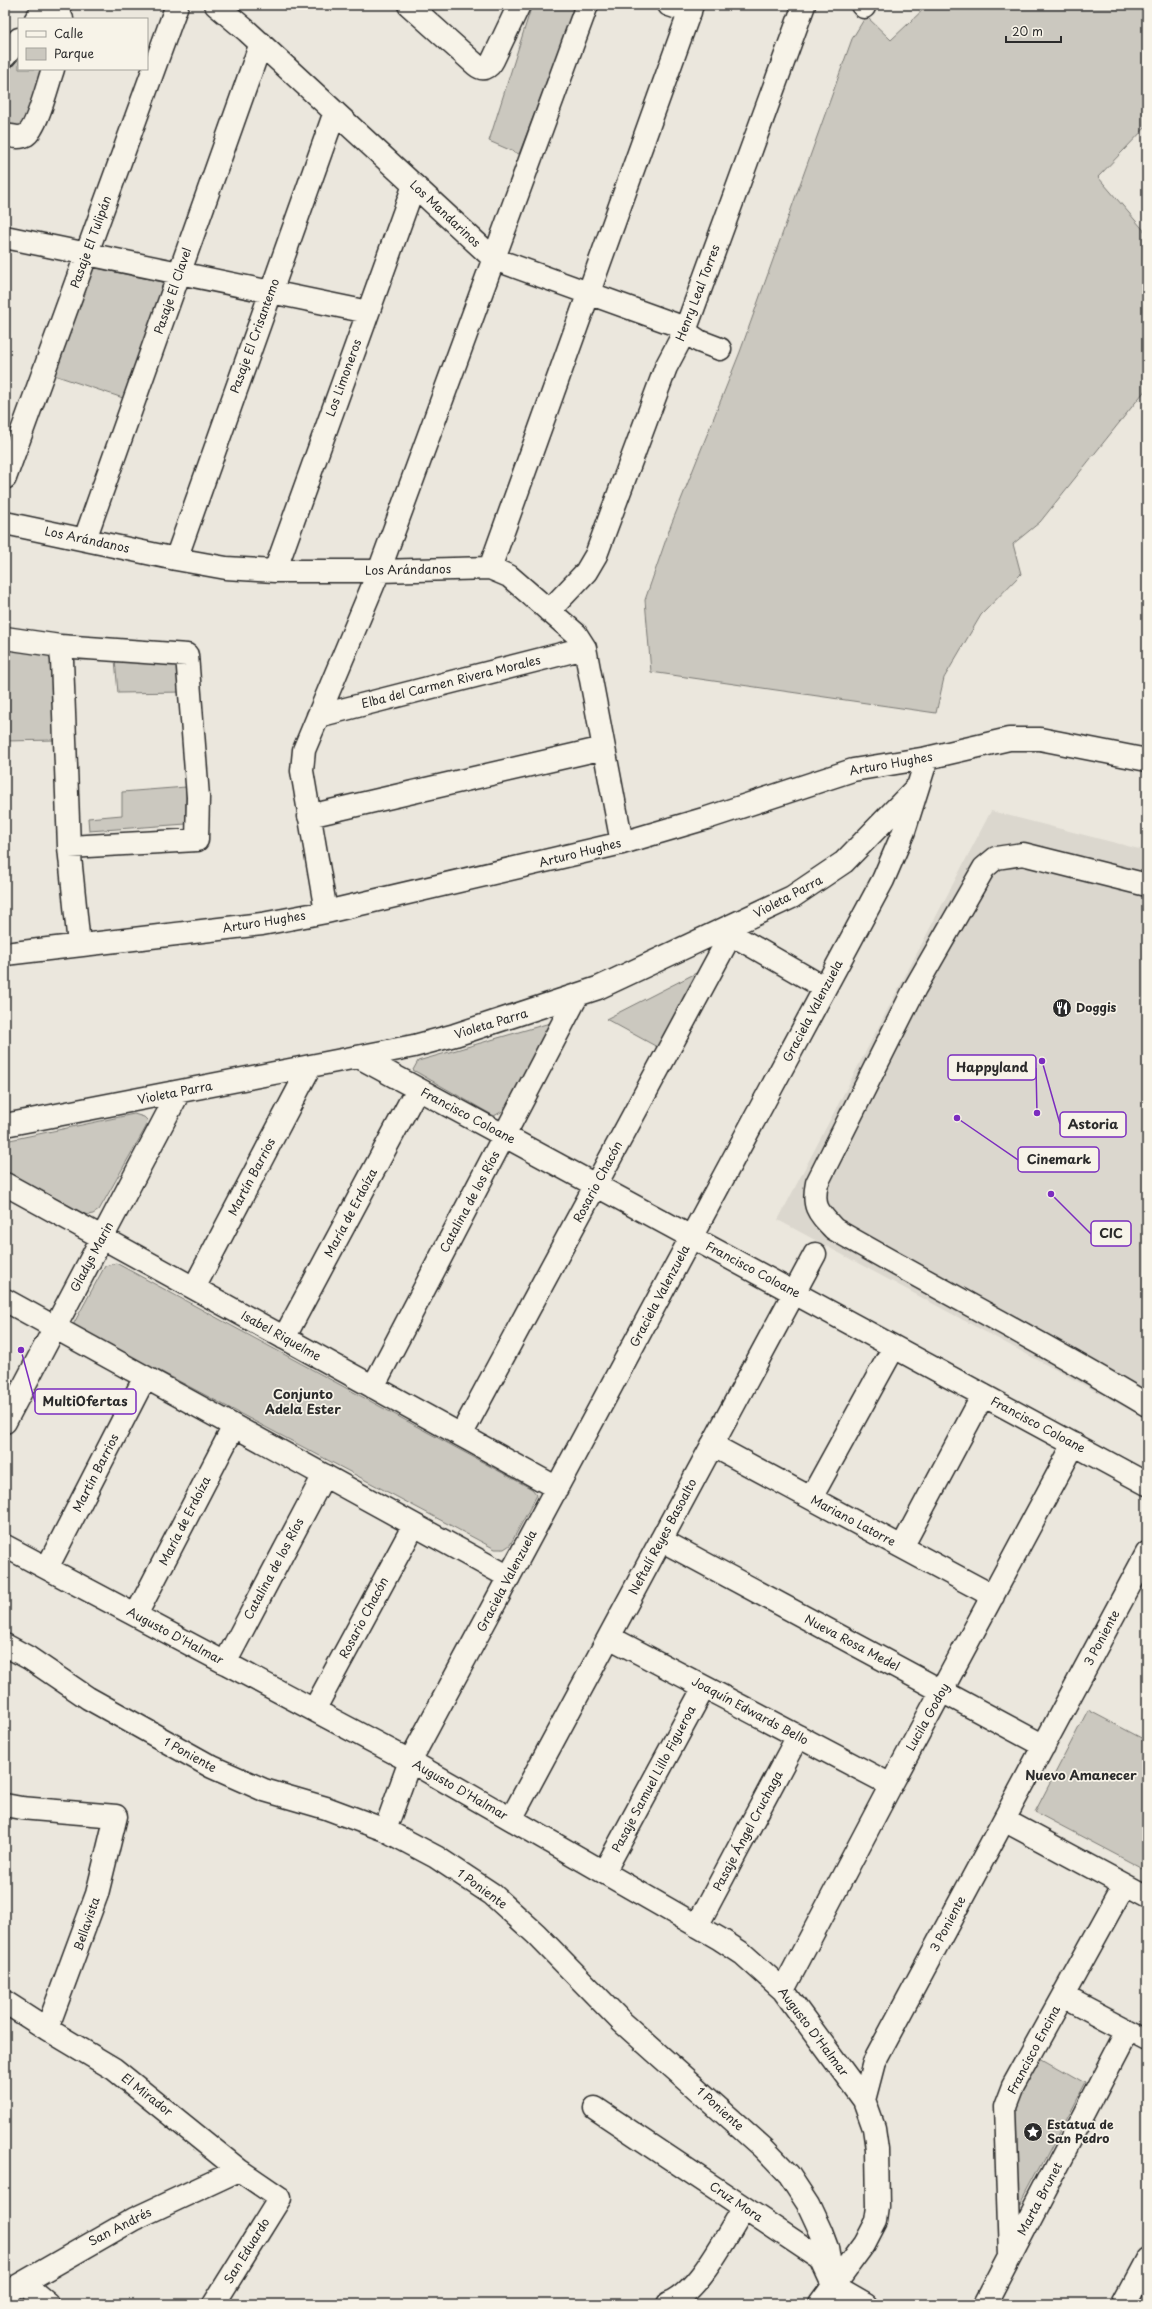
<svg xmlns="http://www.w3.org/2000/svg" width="1152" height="2309" viewBox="0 0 1152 2309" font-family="'Playpen Sans',sans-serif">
  <rect width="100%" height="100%" fill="#ebe7dd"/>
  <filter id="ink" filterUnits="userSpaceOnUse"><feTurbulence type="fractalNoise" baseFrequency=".025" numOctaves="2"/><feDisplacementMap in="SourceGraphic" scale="8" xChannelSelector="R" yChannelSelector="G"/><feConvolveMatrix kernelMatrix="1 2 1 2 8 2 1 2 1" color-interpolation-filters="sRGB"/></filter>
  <g filter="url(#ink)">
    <path fill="#dbd7ce" d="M991,811L1147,851V1419L778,1220Z"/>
    <path fill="#cbc8bf" stroke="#7b7a75" d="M532,5H576L519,154L489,141Z
      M928,5H1147V126L1098,177L1147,234V388L1040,522L1013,544L1021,574L981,615L944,678L936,713L651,672L645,600L671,525L740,352L852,39L866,16L891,40Z
      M19,58V69H47L34,106L20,128L5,126V75Z
      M92,267L167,283L126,399L54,375Z
      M5,639L48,649L53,660L55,740L5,741Z
      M73,642L182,658L183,692L118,693L115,659L80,660Z
      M186,787V824L89,831L88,818L122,815V792Z
      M704,969L659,1048L606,1019Z
      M550,1023L508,1108L494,1116L413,1070L418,1061Z
      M134,1114L144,1117L147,1120L146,1127L99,1210L93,1214L87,1215L5,1171V1141Z
      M116,1263L532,1489L537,1495L510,1545L504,1549H495L158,1370L154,1376L76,1336L74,1323L105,1266Z
      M1088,1710L1147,1741V1871L1035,1812Z
      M1041,2058L1085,2083L1021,2204L1011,2114Z"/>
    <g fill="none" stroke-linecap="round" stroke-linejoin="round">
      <defs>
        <path id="minor" d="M53,5L62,19
          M216,5L247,31L494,259L674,324L699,341L720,349
          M409,5L476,65C483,71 489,68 493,60L519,5
          M669,5L690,12
          M862,5L864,7
          M36,19L48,5
          M5,56L19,39
          M5,135C12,136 19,139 26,135C37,128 48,83 53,69
          M5,237L368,312
          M5,478L177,5
          M5,523L176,559L226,568L275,571H379L490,568L509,576L576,634L585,648L622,843
          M85,539L261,43
          M176,559L335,112
          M490,568L692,5
          M275,571L414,185
          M549,611L586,572L596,555L666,367L685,331L804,5
          M5,638L60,646L62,660L69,847L79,945
          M60,646L187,655L198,797L197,840L69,847
          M318,716L585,648
          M309,816L604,748
          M1147,885L1023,854L996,858L984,868L915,988L817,1183C812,1207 818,1212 834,1229C938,1289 1044,1343 1147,1405
          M326,912L302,771L304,750L379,571L587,5
          M731,934L825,988
          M5,954L262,924L326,912L622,843L707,818L853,770L927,758L1009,739H1040L1147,760
          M359,1057L1147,1484
          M5,1125L414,1046L455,1035L598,988L792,897L844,862L915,789
          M5,1184L557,1488
          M194,1288L310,1067
          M5,1300L509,1577
          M284,1338L417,1089
          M373,1387L577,996
          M5,1422L179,1092
          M461,1435L731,934L727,928
          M712,1445L993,1596
          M811,1498L894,1347
          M661,1540L1044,1746
          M5,1546L410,1761L720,1939L743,1954L783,1990L864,2100
          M902,1547L983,1395
          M47,1568L145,1377
          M136,1615L234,1426
          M609,1637L891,1785
          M5,1645L29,1658L88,1698L212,1767L264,1790L326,1808L385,1830L436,1857L492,1894L536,1934L622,2022L763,2148L789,2175L808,2204L821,2232L827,2248L833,2285
          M225,1663L324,1475
          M314,1710L414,1525
          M5,1805L21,1808L116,1816L97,1894L47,2029
          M511,1819L815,1254
          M1004,1820L1147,1897
          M385,1830L410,1761L883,880L904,831L927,758
          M604,1872L704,1687
          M697,1926L798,1736
          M783,1990L891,1785L1074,1444
          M1063,1996L1147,2040
          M5,2002L47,2029L114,2069L239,2170L280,2198L214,2304
          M595,2108L821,2259L833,2285L866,2304
          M1010,2256L1005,2107L1013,2086L1124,1885
          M23,2283L48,2304
          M5,2293L134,2219L239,2170
          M668,2304C699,2292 726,2236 744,2208
          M820,2304L864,2244L876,2221L878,2207L877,2149L874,2128L864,2100L874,2062L1147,1553
          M985,2304L1128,2030
          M1123,2304L1147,2259"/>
      </defs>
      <use href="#minor" stroke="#2b2b2b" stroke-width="25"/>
      <use href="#minor" stroke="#f7f3e8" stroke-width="22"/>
    </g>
  </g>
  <defs>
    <symbol id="restaurant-disc" viewBox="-11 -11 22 22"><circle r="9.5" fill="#2b2b2b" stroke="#f7f3e8"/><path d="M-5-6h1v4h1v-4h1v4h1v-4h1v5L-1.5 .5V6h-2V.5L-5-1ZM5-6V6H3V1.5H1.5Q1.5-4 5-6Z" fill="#fff"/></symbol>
    <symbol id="sight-disc" viewBox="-11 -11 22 22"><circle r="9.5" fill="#2b2b2b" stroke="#f7f3e8"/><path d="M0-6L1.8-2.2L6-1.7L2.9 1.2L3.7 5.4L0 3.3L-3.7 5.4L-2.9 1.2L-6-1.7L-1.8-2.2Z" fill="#fff"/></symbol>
  </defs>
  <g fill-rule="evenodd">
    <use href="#restaurant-disc" x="1051" y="997" width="22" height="22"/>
    <use href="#sight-disc" x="1022" y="2121" width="22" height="22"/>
  </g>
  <g text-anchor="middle" stroke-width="3.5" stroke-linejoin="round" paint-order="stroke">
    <g font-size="12" fill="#2b2b2b" stroke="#f7f3e8">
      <text transform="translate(445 214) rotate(43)" y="4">Los Mandarinos</text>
      <text transform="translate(91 242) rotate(-70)" y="4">Pasaje El Tulipán</text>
      <text transform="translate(173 291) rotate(-71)" y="4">Pasaje El Clavel</text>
      <text transform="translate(698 293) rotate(-69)" y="4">Henry Leal Torres</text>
      <text transform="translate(255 336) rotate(-70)" y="4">Pasaje El Crisantemo</text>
      <text transform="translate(344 378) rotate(-70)" y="4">Los Limoneros</text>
      <text transform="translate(87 540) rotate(12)" y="4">Los Arándanos</text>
      <text transform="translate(408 570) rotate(-1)" y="4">Los Arándanos</text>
      <text transform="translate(451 682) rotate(-14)" y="4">Elba del Carmen Rivera Morales</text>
      <text transform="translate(891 764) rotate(-10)" y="4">Arturo Hughes</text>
      <text transform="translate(580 853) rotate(-14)" y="4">Arturo Hughes</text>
      <text transform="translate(788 897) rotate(-28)" y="4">Violeta Parra</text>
      <text transform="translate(264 922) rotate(-9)" y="4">Arturo Hughes</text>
      <text transform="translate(813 1011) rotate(-62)" y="4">Graciela Valenzuela</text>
      <text transform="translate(491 1024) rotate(-17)" y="4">Violeta Parra</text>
      <text transform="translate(175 1093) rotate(-11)" y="4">Violeta Parra</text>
      <text transform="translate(468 1116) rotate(28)" y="4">Francisco Coloane</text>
      <text transform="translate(252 1177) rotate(-62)" y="4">Martín Barrios</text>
      <text transform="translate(598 1182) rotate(-62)" y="4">Rosario Chacón</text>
      <text transform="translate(470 1202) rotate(-62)" y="4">Catalina de los Ríos</text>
      <text transform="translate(351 1213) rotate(-62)" y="4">María de Erdoíza</text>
      <text transform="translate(92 1257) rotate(-62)" y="4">Gladys Marin</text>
      <text transform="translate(753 1270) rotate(28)" y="4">Francisco Coloane</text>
      <text transform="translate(660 1296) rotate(-62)" y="4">Graciela Valenzuela</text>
      <text transform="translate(281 1336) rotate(29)" y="4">Isabel Riquelme</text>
      <text transform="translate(1038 1425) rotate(28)" y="4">Francisco Coloane</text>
      <text transform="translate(96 1473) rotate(-63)" y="4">Martín Barrios</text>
      <text transform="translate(185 1521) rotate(-63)" y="4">María de Erdoíza</text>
      <text transform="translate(853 1521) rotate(28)" y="4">Mariano Latorre</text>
      <text transform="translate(663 1537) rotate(-62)" y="4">Neftalí Reyes Basoalto</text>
      <text transform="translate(274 1569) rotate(-62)" y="4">Catalina de los Ríos</text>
      <text transform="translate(507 1581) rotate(-62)" y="4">Graciela Valenzuela</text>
      <text transform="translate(364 1618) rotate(-62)" y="4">Rosario Chacón</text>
      <text transform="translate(175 1636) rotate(28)" y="4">Augusto D'Halmar</text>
      <text transform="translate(1102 1638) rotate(-62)" y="4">3 Poniente</text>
      <text transform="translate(852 1643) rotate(28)" y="4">Nueva Rosa Medel</text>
      <text transform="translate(750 1711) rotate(28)" y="4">Joaquín Edwards Bello</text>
      <text transform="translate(928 1717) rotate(-61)" y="4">Lucila Godoy</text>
      <text transform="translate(190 1755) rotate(29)" y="4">1 Poniente</text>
      <text transform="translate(654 1779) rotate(-62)" y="4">Pasaje Samuel Lillo Figueroa</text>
      <text transform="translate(460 1790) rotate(30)" y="4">Augusto D'Halmar</text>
      <text transform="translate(748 1831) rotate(-62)" y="4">Pasaje Ángel Cruchaga</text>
      <text transform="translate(482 1889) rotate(36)" y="4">1 Poniente</text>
      <text transform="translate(87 1924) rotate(-71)" y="4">Bellavista</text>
      <text transform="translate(948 1924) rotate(-62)" y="4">3 Poniente</text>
      <text transform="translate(813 2032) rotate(53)" y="4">Augusto D'Halmar</text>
      <text transform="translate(1034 2050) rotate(-62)" y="4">Francisco Encina</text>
      <text transform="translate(147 2095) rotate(38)" y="4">El Mirador</text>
      <text transform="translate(720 2109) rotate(42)" y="4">1 Poniente</text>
      <text transform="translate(1040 2199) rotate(-62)" y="4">Marta Brunet</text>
      <text transform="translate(736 2202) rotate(34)" y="4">Cruz Mora</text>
      <text transform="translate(120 2227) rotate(-27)" y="4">San Andrés</text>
      <text transform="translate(247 2251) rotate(-58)" y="4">San Eduardo</text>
    </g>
    <g font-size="12" font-weight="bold" fill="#2b2b2b" stroke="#f7f3e8" text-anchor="start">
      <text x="1076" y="1012">Doggis</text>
      <text x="1047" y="2129">Estatua de<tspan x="1047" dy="14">San Pedro</tspan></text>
    </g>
    <g font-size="13" font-weight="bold" fill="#2b2b2b" stroke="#f7f3e8">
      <text x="303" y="1399">Conjunto<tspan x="303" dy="15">Adela Ester</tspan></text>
      <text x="1081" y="1780">Nuevo Amanecer</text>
    </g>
  </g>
  <path fill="none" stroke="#7b2cbf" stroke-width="1.5" d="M1037 1113L1036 1068M1042 1061L1060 1124M957 1118L1018 1160M1051 1194L1091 1234M21 1350L35 1402"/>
  <g fill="#7b2cbf" stroke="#f7f3e8" stroke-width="1.5">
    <circle cx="1037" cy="1113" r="4"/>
    <circle cx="1042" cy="1061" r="4"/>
    <circle cx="957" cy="1118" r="4"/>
    <circle cx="1051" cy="1194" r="4"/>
    <circle cx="21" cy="1350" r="4"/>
  </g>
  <g fill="#f7f3e8" stroke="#7b2cbf" stroke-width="1.5">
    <rect x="948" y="1055" width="88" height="25" rx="4"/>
    <rect x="1060" y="1112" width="66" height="25" rx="4"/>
    <rect x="1018" y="1147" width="81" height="25" rx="4"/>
    <rect x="1091" y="1221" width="40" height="25" rx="4"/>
    <rect x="35" y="1389" width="101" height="25" rx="4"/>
  </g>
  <g font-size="13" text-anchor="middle" font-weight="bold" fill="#2b2b2b">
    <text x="992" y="1072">Happyland</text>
    <text x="1093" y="1129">Astoria</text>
    <text x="1059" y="1164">Cinemark</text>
    <text x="1111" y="1238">CIC</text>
    <text x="85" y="1406">MultiOfertas</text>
  </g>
  <rect width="1152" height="2309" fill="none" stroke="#f7f3e8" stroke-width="20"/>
  <rect x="10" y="10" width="1132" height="2289" fill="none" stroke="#2b2b2b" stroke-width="1.5" filter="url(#ink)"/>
  <rect x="18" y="18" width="130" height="52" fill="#f7f3e8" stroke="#a5a39c"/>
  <rect x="26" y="31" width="20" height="6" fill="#f7f3e8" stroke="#a5a39c"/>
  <text x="54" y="38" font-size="12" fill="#2b2b2b">Calle</text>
  <rect x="26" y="48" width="20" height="12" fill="#cbc8bf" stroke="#a5a39c"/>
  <text x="54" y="58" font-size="12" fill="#2b2b2b">Parque</text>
  <path d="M1006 36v6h55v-6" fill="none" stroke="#2b2b2b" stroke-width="2"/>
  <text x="1012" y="36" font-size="12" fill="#2b2b2b" stroke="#f7f3e8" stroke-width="3" paint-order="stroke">20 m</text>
</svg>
